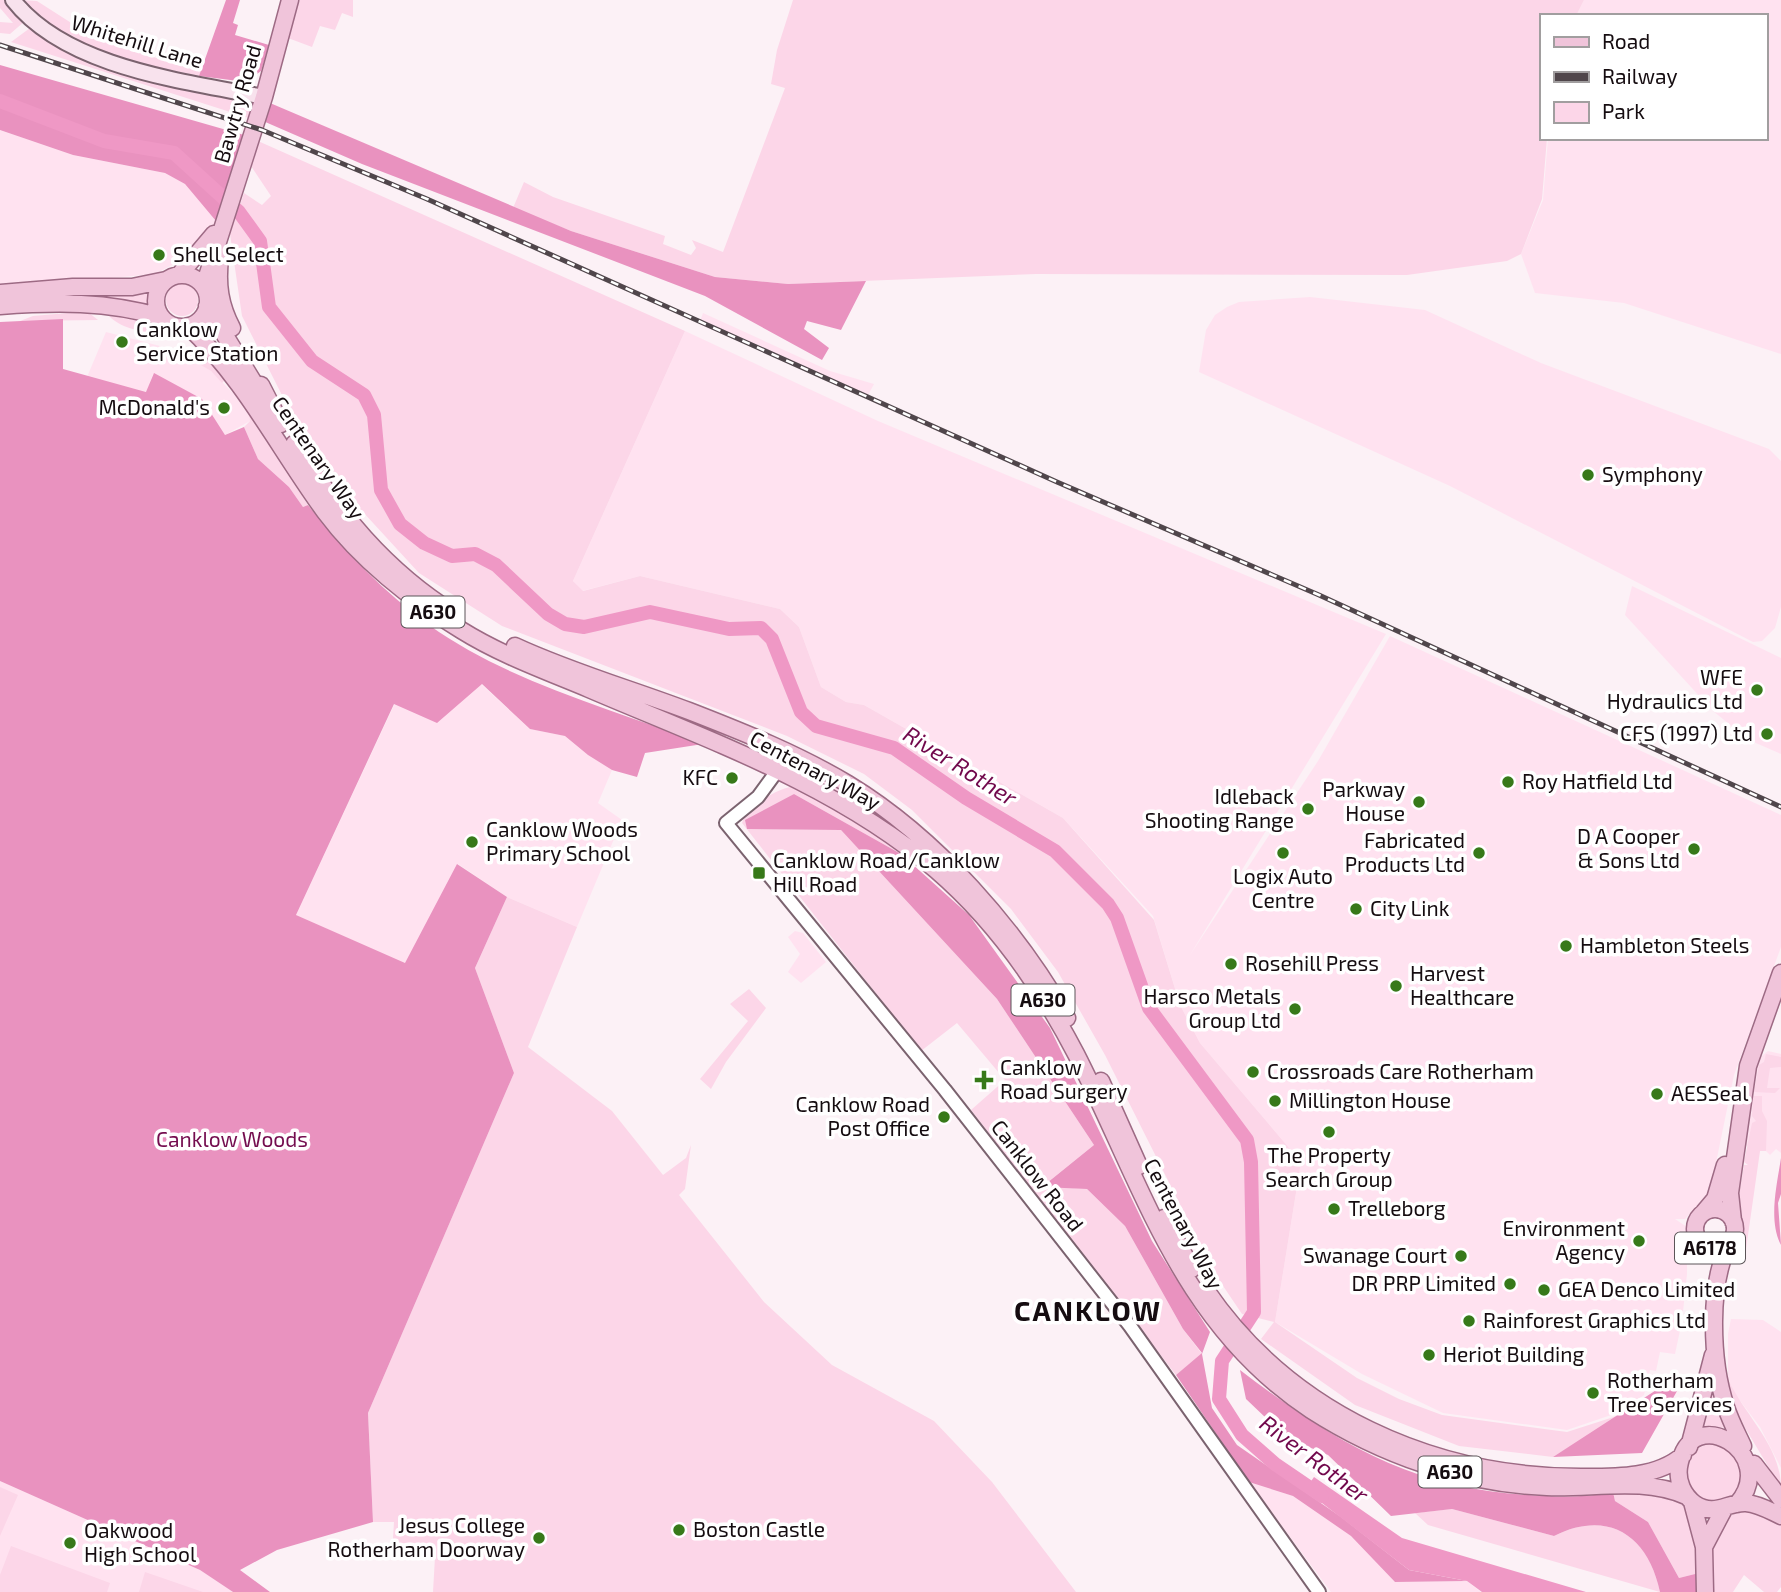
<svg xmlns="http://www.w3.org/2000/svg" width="1781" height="1592" viewBox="0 0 1781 1592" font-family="'Exo 2',sans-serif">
  <rect width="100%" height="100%" fill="#fcf1f6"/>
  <path fill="#ffe2f0" d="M1584,0H1781V354L1624,303L1535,293L1521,254L1543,200L1548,138H1765V16H1576Z
    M0,130L73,155L165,173L185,184L216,221L193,254L155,274L0,288Z
    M1310,297L1425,310L1541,363L1769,449L1781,461V607L1775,628L1762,641L1753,642L1450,486L1199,372L1206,330L1215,315L1227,307L1239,302Z
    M703,313L830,371L874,384L867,397L699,324Z
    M685,331L878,421L1386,634L1190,955L1318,761L1390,636L1781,815V947L1734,1075L1710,1192L1685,1219H1675L1687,1227V1274L1682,1321L1675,1354L1660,1352L1656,1371L1650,1370L1644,1395L1620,1412L1567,1430L1443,1413L1362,1374L1275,1322L1301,1162L1200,1043L1180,1005L1153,916L1063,818L864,705L846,702L821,687L799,627L780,609L640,576L582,591L573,581Z
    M106,332L160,346L195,360L211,371L235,395L248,412L250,421L225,435L202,399L153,374L147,392L87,377Z
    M1632,586L1781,658V754L1749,740L1713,711L1625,615Z
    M481,684L530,729L565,736L588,755L612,770L598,803L622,820L577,927L507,897L458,864L405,964L296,915L395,703L437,722Z
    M795,931L803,933L826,962L801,983L788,972L800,954L788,937Z
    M1768,1051L1781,1054V1153L1776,1149L1770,1155L1766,1151L1744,1145L1758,1059Z
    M1731,1319L1763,1320L1781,1332V1468L1760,1427L1735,1394L1728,1379V1334Z
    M0,1481L200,1570L233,1592H0Z
    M1249,1482L1293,1496L1351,1536L1395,1582L1467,1581L1481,1592H1331Z"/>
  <path fill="#fcd6e8" d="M0,0H7L25,21L10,34L0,33V22L13,23L0,8Z
    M20,0L37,1L76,26L115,45L201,72L199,76C152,66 88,56 48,27C38,19 29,9 20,0Z
    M299,0H353V17L342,13L335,30L320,26L312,47L288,38Z
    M793,0H1584L1576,16H1541V138H1547L1542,199L1521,254L1507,261L1407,275L1036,274L788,284L715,277L571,231L513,208L524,182L553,197L665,236L663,244L691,255L696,248L692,240L723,252L785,88L771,84L777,50Z
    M30,28C92,68 171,89 243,99L250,111L249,118L11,42Z
    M258,141L685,331L573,581L583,591L640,576L780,609L799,627L821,687L846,702L864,705L1063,818L1154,920L1180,1005L1200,1043L1301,1162L1275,1322L1357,1378L1399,1399L1442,1415L1567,1432L1623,1414L1553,1457L1459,1446L1355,1405L1261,1339L1274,1322L1242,1314L1215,1274L1105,1055L1058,972L1011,909L912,810L864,774L787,736L502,626L419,573L340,487L290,411L242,316L230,234L244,193L262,205L271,196L251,166Z
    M166 300a16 16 0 1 1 32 0a16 16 0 1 1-32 0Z
    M151,291L150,307L84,300L83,295H121Z
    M79,312H88L98,320L20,321L33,316Z
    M107,313L126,315L158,327L159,332C146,335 114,326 107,313Z
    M199,348L225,380L222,383L211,371L174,349Z
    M235,395L250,411L308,505L303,507L289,487L258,459L244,427L250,421L248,412Z
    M795,769C838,769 912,841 944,870L792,772Z
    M797,786L891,843L901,854L794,794L747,829L841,830L997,999L1094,1145L1043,1186L1087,1189L1125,1226L1183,1329L1202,1354L1176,1375L971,1110L1005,1080L957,1023L921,1051L742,823C748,805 779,787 797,786Z
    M507,897L577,927L528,1047L612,1111L663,1175L686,1158L691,1145L685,1189L679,1195L764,1302L832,1365L934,1421L992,1482L1076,1592H433L435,1557L392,1554L394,1522H373L368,1413L514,1073L475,968Z
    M749,989L766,1008L726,1062L711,1089L700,1079L748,1021L730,1004Z
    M1766,1054L1781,1057V1067L1770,1068L1767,1088H1780L1775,1093L1754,1092L1759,1065L1764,1062Z
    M1753,1096H1762V1111L1767,1121L1766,1151H1760L1746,1249L1739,1247L1744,1227L1737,1205L1744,1165H1748L1744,1162L1752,1123L1756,1121L1752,1116Z
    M1713,1370L1729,1428L1711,1427L1699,1431Z
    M1725,1379H1728C1745,1416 1781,1446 1781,1488L1738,1416Z
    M1686 1472a29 29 0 1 1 58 0a29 29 0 1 1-58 0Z
    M0,1487L18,1495L0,1536Z
    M1613,1492C1691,1491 1691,1499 1699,1573L1679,1578L1648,1522L1615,1501Z
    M1452,1509L1554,1536C1608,1509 1648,1535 1660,1592L1428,1525L1415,1513Z
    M1754,1510L1781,1523V1587L1777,1592H1764L1744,1575L1733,1592H1713C1712,1557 1704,1511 1754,1510Z
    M11,1546L110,1583L107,1592H0V1575Z
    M145,1572L203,1592H139Z"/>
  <path fill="#e992bf" d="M226,0H240L233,23L238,25L235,35L269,45L261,71L246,82L199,76Z
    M0,65L244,135L216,221L185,184L165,173L73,155L0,130Z
    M270,103L571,231L715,277L788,284L866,281L841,330L807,321L804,329L829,348L822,360L705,296L362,164L263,121Z
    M63,319V369L146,392L154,373L202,399L225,435L244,427L258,459L289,487L303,507L308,505C344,550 382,591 429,625C510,683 611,708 703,744L645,753L637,777L612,770L588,755L565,736L530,729L482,684L437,723L394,704L296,915L405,963L457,864L507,897L475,968L514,1073L368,1413L373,1522L277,1550L240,1570L270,1592H233L200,1570L0,1481V322Z
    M794,794L901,854L969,915L1050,1028L1152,1241L1210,1332L1202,1354L1212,1408L1237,1445L1341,1517L1409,1570L1467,1581L1395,1582L1351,1536L1293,1496L1249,1482L1176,1375L1202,1353L1183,1329L1125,1226L1087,1189L1042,1187L1094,1145L997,999L841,830L747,829L745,820Z
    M1781,1158V1194L1778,1203L1781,1245C1768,1221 1777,1184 1781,1158Z
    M1240,1370C1332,1440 1410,1489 1528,1495C1558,1497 1584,1498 1613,1492L1615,1501L1648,1522L1679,1578L1699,1573L1696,1592H1660C1648,1535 1608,1509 1554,1536L1452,1509L1391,1516L1328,1455L1287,1438L1246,1399Z
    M1681,1384L1642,1453L1553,1457L1664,1385Z"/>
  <path fill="#ef98c5" d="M1314,1477L1402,1538L1586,1592H1482L1467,1581L1409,1570L1305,1490Z"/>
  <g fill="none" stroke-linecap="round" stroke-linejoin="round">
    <path stroke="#ef98c5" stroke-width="14" d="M0,101L104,141L174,153L239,212L260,241L269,307L312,361L364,395L374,415L381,490L400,524L424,543L452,556L475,554L496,565L548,614L565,624L584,627L650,612L729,629L761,628L772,639L801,712L816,726L894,748L966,798L1055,851L1108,904L1117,918L1149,1008L1247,1140L1251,1162L1254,1312L1222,1361L1219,1399L1242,1435L1275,1464L1322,1496"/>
    <defs>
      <path id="tertiary" d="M803,761L777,771L758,797L726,823L945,1090L1130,1326L1319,1592"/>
      <path id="secondary" d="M13,0C66,68 184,81 264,97"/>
      <path id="primary" d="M220,259C217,285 220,305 232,328
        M180,274L214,234
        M156 301a26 26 0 1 1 52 0a26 26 0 1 1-52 0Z
        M204,286L264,97L290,0
        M0,293L73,287H132L166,280
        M0,306C55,302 107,301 161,317
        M207,306L262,396
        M188,326C245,380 279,449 325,512C360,559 411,600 461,630C501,655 546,671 589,689C708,740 837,785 936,870C994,920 1041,987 1076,1054C1143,1185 1180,1324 1311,1410C1381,1455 1463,1484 1547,1487C1594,1489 1643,1477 1686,1496
        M261,385L281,424
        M294,444C339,512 384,570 455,614
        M515,646C571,672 631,689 689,711C743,732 798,754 848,784C937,838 1016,929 1067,1018
        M1101,1081L1139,1166
        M1695 1229a20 20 0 1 1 40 0a20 20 0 1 1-40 0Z
        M1704,1212L1715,1199L1725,1165
        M1164,1218L1192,1269
        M1733,1221L1730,1193L1748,1066L1781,973
        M1732,1239C1707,1279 1711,1362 1726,1407C1730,1420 1737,1433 1743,1446
        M1206,1290C1291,1414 1433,1477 1581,1477C1615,1477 1657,1478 1683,1455
        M1689,1447L1713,1355
        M1754,1464L1781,1499
        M1692,1502L1704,1547L1705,1592
        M1737,1504C1781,1454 1690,1399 1679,1467C1677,1481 1683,1495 1695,1504C1715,1517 1727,1502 1746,1503C1759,1504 1770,1511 1781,1516
        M1704,1547L1724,1509"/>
    </defs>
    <use href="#tertiary" stroke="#7b636f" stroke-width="16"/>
    <use href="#secondary" stroke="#7b636f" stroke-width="18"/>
    <use href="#primary" stroke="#9d6a84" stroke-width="19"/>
    <use href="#tertiary" stroke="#fff" stroke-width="12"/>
    <use href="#secondary" stroke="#f8e2ed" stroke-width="14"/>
    <use href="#primary" stroke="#f0c4da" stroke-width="16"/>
    <defs>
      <path id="rail" d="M0,45L262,130L427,199L1057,482L1319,595L1781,807"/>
    </defs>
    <use href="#rail" stroke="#50464b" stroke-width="5"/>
    <use href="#rail" stroke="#fff" stroke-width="2.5" stroke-dasharray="8" stroke-linecap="butt"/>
  </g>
  <g fill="#377919" stroke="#fff" stroke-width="2.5">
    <circle cx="159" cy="255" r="7"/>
    <circle cx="122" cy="342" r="7"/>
    <circle cx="224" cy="408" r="7"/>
    <circle cx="1588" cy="475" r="7"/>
    <circle cx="1757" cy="690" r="7"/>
    <circle cx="1767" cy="734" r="7"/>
    <circle cx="732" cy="778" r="7"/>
    <circle cx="1508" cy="782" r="7"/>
    <circle cx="1419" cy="802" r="7"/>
    <circle cx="1308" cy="809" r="7"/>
    <circle cx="472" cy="842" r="7"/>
    <circle cx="1694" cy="849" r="7"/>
    <circle cx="1283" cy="853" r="7"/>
    <circle cx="1479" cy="853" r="7"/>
    <rect x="752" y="866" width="14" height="14" rx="3.5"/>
    <circle cx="1356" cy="909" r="7"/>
    <circle cx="1566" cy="946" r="7"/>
    <circle cx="1231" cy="964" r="7"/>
    <circle cx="1396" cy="986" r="7"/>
    <circle cx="1295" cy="1009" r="7"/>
    <circle cx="1253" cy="1072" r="7"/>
    <path d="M980.5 1069.5h7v7h7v7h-7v7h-7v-7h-7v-7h7z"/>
    <circle cx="1657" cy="1094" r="7"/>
    <circle cx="1275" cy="1101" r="7"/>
    <circle cx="944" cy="1117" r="7"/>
    <circle cx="1329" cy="1132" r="7"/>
    <circle cx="1334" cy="1209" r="7"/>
    <circle cx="1639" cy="1241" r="7"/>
    <circle cx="1461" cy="1256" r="7"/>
    <circle cx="1510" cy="1284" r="7"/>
    <circle cx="1544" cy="1290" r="7"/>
    <circle cx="1469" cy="1321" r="7"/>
    <circle cx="1429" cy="1355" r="7"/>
    <circle cx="1593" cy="1393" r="7"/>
    <circle cx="679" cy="1530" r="7"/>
    <circle cx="539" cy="1538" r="7"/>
    <circle cx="70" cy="1543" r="7"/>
  </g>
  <g text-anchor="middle" stroke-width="7" stroke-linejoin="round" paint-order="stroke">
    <g fill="#fff" stroke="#5b5558" stroke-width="2">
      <rect x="401.5" y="596.5" width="63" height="31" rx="5"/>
      <rect x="1011.5" y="984.5" width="63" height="31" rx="5"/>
      <rect x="1675" y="1232.5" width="70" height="31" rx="5"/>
      <rect x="1418.5" y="1456.5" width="63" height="31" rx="5"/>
    </g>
    <g font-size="19" font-weight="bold" fill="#150c10">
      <text x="433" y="619">A630</text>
      <text x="1043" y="1007">A630</text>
      <text x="1710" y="1255">A6178</text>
      <text x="1450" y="1479">A630</text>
    </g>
    <g font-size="21" fill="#150c10" stroke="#fff">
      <text transform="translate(137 42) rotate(17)" y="7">Whitehill Lane</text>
      <text transform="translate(238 104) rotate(-74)" y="7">Bawtry Road</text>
      <text transform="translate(318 458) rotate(55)" y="7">Centenary Way</text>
      <text transform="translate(815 771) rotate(28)" y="7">Centenary Way</text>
      <text transform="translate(1037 1176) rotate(52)" y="7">Canklow Road</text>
      <text transform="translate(1183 1224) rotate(62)" y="7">Centenary Way</text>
    </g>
    <g font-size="21" fill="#150c10" stroke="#fff" text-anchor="start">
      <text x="173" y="262">Shell Select</text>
      <text x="136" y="337">Canklow<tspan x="136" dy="24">Service Station</tspan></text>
      <text x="210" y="415" text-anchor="end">McDonald's</text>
      <text x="1602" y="482">Symphony</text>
      <text x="1743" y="685" text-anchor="end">WFE<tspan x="1743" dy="24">Hydraulics Ltd</tspan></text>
      <text x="1753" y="741" text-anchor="end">CFS (1997) Ltd</text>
      <text x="718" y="785" text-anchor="end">KFC</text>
      <text x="1522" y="789">Roy Hatfield Ltd</text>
      <text x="1405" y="797" text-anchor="end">Parkway<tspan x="1405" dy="24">House</tspan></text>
      <text x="1294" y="804" text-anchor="end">Idleback<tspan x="1294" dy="24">Shooting Range</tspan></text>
      <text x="486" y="837">Canklow Woods<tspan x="486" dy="24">Primary School</tspan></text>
      <text x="1680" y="844" text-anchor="end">D A Cooper<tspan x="1680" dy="24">&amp; Sons Ltd</tspan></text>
      <text x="1465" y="848" text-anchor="end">Fabricated<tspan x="1465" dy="24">Products Ltd</tspan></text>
      <text x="773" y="868">Canklow Road/Canklow<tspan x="773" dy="24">Hill Road</tspan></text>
      <text x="1283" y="884" text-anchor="middle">Logix Auto<tspan x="1283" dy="24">Centre</tspan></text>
      <text x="1370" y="916">City Link</text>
      <text x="1580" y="953">Hambleton Steels</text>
      <text x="1245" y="971">Rosehill Press</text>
      <text x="1410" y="981">Harvest<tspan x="1410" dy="24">Healthcare</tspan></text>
      <text x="1281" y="1004" text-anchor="end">Harsco Metals<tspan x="1281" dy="24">Group Ltd</tspan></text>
      <text x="1000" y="1075">Canklow<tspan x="1000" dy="24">Road Surgery</tspan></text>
      <text x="1267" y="1079">Crossroads Care Rotherham</text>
      <text x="1671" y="1101">AESSeal</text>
      <text x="1289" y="1108">Millington House</text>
      <text x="930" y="1112" text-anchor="end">Canklow Road<tspan x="930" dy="24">Post Office</tspan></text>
      <text x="1329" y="1163" text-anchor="middle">The Property<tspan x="1329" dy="24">Search Group</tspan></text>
      <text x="1348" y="1216">Trelleborg</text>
      <text x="1625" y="1236" text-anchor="end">Environment<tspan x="1625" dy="24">Agency</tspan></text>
      <text x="1447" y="1263" text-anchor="end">Swanage Court</text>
      <text x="1496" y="1291" text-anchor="end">DR PRP Limited</text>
      <text x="1558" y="1297">GEA Denco Limited</text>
      <text x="1483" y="1328">Rainforest Graphics Ltd</text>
      <text x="1443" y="1362">Heriot Building</text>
      <text x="1607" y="1388">Rotherham<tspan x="1607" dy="24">Tree Services</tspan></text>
      <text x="525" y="1533" text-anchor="end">Jesus College<tspan x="525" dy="24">Rotherham Doorway</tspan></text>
      <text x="693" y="1537">Boston Castle</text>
      <text x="84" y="1538">Oakwood<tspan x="84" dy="24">High School</tspan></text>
    </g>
    <g font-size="21" fill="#740d4f" stroke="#fff">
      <text x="232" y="1147">Canklow Woods</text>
    </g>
    <g font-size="23" font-style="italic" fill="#71084c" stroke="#fff">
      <text transform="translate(960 766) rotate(32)" y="8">River Rother</text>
      <text transform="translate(1314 1459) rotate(37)" y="8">River Rother</text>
    </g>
    <g font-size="28" font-weight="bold" letter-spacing="2" fill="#150c10" stroke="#fff">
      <text x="1088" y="1321">CANKLOW</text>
    </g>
  </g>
  <rect x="1540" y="14" width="228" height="126" fill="#ffffff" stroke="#a19e9f" stroke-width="2"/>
  <rect x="1554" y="37" width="35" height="10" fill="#f0c4da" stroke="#a19e9f" stroke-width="2"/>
  <text x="1602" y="49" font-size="21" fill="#150c10">Road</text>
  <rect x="1554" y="72" width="35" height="10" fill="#50464b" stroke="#a19e9f" stroke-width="2"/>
  <text x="1602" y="84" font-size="21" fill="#150c10">Railway</text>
  <rect x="1554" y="102" width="35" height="21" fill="#fcd6e8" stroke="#a19e9f" stroke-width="2"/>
  <text x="1602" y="119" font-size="21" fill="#150c10">Park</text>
</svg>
